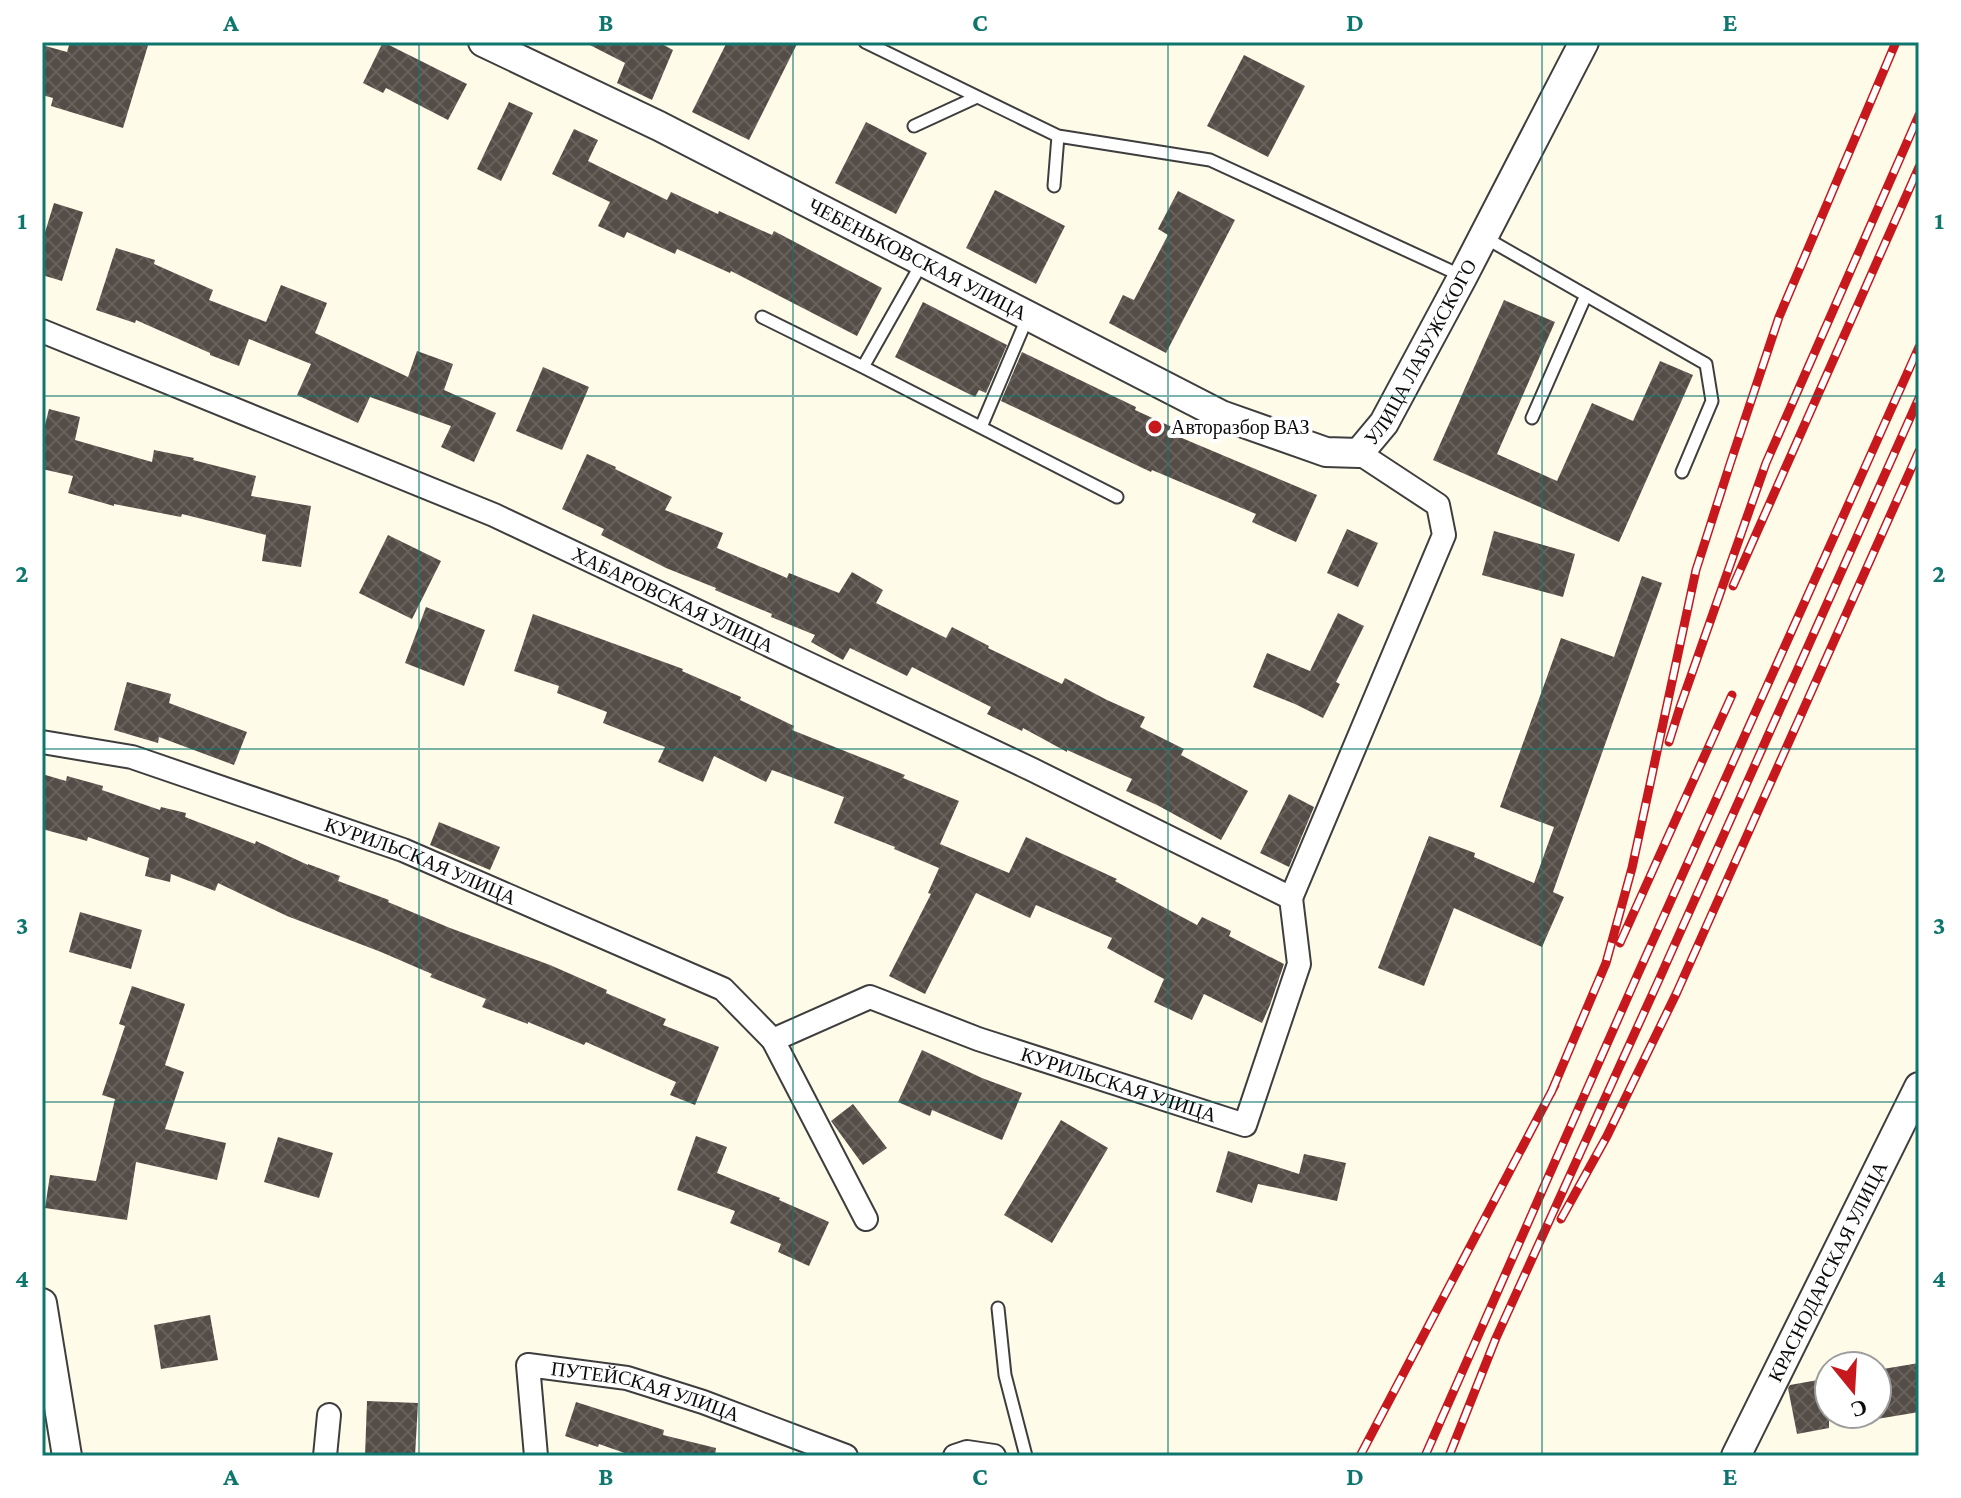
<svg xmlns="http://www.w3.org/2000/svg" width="1961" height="1498" viewBox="0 0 1961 1498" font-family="'Crimson Pro',serif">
  <defs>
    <pattern id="building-cross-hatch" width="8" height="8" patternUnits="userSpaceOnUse" patternTransform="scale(2)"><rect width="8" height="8" fill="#544c46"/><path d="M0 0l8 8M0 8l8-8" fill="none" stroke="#68615c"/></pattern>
  </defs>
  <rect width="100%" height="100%" fill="#fffbe9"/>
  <path fill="url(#building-cross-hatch)" d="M70,42H149L123,128L51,106L53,98L42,95V45L67,52Z
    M383,42L467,84L448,120L386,88L383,93L363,83Z
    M584,42H658L673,50L652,100L617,83L625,63Z
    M727,42H798L749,140L692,112Z
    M1244,55L1305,86L1268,157L1207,126Z
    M509,102L533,113L501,181L477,169Z
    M866,122L927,153L896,214L835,183Z
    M574,129L598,140L588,161L667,200L671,192L718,214L719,211L772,235L774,231L882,288L857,336L731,271L730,273L677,249L675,254L627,232L624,238L598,226L610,202L552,174Z
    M995,190L1065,226L1036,284L966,248Z
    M1178,191L1235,220L1166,353L1109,323L1123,295L1134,300L1168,235L1158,229Z
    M54,203L83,212L62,281L42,275V242Z
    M116,248L155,260L154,264L213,290L209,300L266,322L281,285L327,303L315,333L408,377L417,351L453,364L444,390L496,413L474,462L441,447L451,426L370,397L358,423L297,395L311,364L249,339L239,366L210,355V353L136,320L135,323L96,310Z
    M1504,300L1555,322L1497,454L1557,481L1592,403L1633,421L1660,361L1693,375L1619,542L1433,460Z
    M923,302L1007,345L986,393L979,390L975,397L895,357Z
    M1022,352L1136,407L1135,410L1172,427L1170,433L1317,495L1296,542L1252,522L1256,514L1152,470L1151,472L1001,401Z
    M543,367L589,387L562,450L516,431Z
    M49,409L80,417L75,440L152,462L154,450L194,458L193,460L256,476L251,496L311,506L301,567L262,561L266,535L182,514L181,517L114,504V506L68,493L73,476L42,469V437Z
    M587,454L616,467L615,469L672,497L665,510L723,533L717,548L787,578L789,573L839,593L852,572L883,590L876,603L946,638L952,627L989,646L988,648L1062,684L1065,678L1107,700L1145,717L1140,727L1184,749L1181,755L1248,791L1221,840L1157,805L1126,791L1132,779L1067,750V752L1023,728L1022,731L987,714L991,707L912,667L907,676L850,648L843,660L811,642L815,635L771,617L772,614L715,590L716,588L666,568L601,535L604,529L562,509Z
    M1347,529L1378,543L1358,587L1327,573Z
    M1494,531L1575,554L1563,597L1482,575Z
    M388,535L441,561L412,619L359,593Z
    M1642,576L1662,583L1553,892L1564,897L1542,947L1454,908L1424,986L1378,968L1429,836L1475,853L1474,857L1534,883L1554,827L1500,807L1561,638L1614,657Z
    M426,607L485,630L464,686L405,663Z
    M1338,613L1364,626L1336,682L1340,684L1323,718L1295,704L1253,687L1267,653L1310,671Z
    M533,614L683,669L682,671L741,697L740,700L794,726L792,730L905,775L903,778L959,801L940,844L1009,873L1026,837L1117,879L1115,881L1197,925L1202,917L1231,931L1229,936L1284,964L1270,1005L1262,1023L1204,994L1192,1020L1154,1002L1164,979L1107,948L1112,938L1036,905L1030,918L976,893L925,994L889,976L931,894L928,893L939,868L894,849L895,847L834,823L844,797L772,770L766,782L714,756L703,782L658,762L665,747L603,723L607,712L557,693L559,686L514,671Z
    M127,682L171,694L169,703L247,732L234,765L159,737L158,743L114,730Z
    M42,774L66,781L67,776L103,786L102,790L160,810L161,807L186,813L185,817L255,844L256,841L308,865V864L340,876L338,881L389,900L388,902L450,928L550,965L607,990L606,993L666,1019L663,1025L719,1047L695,1105L670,1095L676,1082L586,1042L584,1045L528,1022V1024L482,1007L486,999L430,977L432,974L381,952L287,916L218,883L215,891L171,874L170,882L145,876L149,858L88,837L87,841L42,829Z
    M1289,794L1314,807L1289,867L1260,853Z
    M439,822L500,847L490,870L430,845Z
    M80,912L142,930L131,969L69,952Z
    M132,986L185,1004L165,1065L184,1072L165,1129L226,1143L217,1180L136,1162L127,1220L45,1208L50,1175L96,1181L115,1099L102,1095L125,1026L119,1024Z
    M922,1050L982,1078L1022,1093L1002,1140L932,1110L930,1116L898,1102Z
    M853,1104L887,1148L863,1165L831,1121Z
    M1061,1120L1108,1148L1052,1243L1004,1215Z
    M696,1136L727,1147L717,1173L780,1198L779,1200L829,1222L809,1266L778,1252L781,1244L730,1223L735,1211L677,1190Z
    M278,1137L333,1153L319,1198L264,1182Z
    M1228,1151L1299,1174L1304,1154L1346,1163L1337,1201L1258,1184L1252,1203L1216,1192Z
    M210,1315L218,1360L161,1369L154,1325Z
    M1919,1363V1412L1877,1419V1370Z
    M1829,1378V1428L1797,1434L1788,1388L1790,1385Z
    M367,1401L418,1403L415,1456H365Z
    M576,1402L664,1430L663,1435L716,1448L715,1456H633L599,1444L598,1447L565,1436Z"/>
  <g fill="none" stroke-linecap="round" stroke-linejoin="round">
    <defs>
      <path id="service" d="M865,42L1058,136L1210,160L1462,276
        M914,126L977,97
        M1054,186L1058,136
        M1484,237L1706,364L1712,401L1682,472
        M762,317L863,367L1117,497
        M863,367L923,261
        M1532,418L1586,295
        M981,427L1028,316
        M998,1308L1005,1375L1026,1456"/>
      <g id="minor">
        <path id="s1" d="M42,331L494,515L1033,770L1291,898"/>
        <path id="s2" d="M42,742L132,757L403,850L723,989L773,1040L866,1219"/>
        <path d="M1291,898L1444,535L1438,505L1359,453"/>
        <path id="s3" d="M773,1040L870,997L978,1039L1245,1125L1299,964L1291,898"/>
        <path d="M325,1456L329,1415"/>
        <path id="s4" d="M536,1456L528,1365L627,1378L703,1402L846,1456"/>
        <path d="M955,1456L967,1452L994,1456"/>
      </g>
      <g id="tertiary">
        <path id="s5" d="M483,42L659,126L1221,415L1326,452L1359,453L1384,423L1463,276L1584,42"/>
        <path d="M42,1303L67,1456"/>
        <path id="s6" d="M1736,1456L1919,1087"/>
      </g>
    </defs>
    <use href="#service" stroke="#3e3e3e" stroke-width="15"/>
    <use href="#minor" stroke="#3e3e3e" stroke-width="26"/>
    <use href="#tertiary" stroke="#3e3e3e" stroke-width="32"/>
    <use href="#service" stroke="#fff" stroke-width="11"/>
    <use href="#minor" stroke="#fff" stroke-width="22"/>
    <use href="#tertiary" stroke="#fff" stroke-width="28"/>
    <defs>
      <path id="rail" d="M1733,586L1919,167
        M1669,742L1680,707L1766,463L1919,115
        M1620,943L1732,695
        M1551,1093L1606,963L1632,868L1696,570L1730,464L1779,317L1896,42
        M1561,1219L1607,1136L1677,992L1919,451
        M1360,1456L1555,1085
        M1425,1456L1637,976L1919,347
        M1449,1456L1496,1338L1657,984L1919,398"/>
    </defs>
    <use href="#rail" stroke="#c6181d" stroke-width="9"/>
    <use href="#rail" stroke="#fff" stroke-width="6" stroke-dasharray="18" stroke-linecap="butt"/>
  </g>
  <path fill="none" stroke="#0f766e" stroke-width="2" stroke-opacity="0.55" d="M419,42V1456M793,42V1456M1168,42V1456M1542,42V1456M42,396H1919M42,749H1919M42,1102H1919"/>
  <circle fill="#c6181d" stroke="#fff" stroke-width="3" cx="1155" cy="427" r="8"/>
  <g text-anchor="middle" stroke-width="8" stroke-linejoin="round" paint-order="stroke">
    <g font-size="20" fill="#0b0b0b" stroke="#fff">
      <text dy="7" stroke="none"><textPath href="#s5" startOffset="486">ЧЕБЕНЬКОВСКАЯ УЛИЦА</textPath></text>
      <text dy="7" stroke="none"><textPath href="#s5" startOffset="1090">УЛИЦА ЛАБУЖСКОГО</textPath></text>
      <text dy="7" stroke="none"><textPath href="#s1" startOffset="686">ХАБАРОВСКАЯ УЛИЦА</textPath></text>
      <text dy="7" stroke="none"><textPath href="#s2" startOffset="398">КУРИЛЬСКАЯ УЛИЦА</textPath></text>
      <text dy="7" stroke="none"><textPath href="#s3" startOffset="370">КУРИЛЬСКАЯ УЛИЦА</textPath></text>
      <text dy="7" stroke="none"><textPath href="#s6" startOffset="206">КРАСНОДАРСКАЯ УЛИЦА</textPath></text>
      <text dy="7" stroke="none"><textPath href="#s4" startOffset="212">ПУТЕЙСКАЯ УЛИЦА</textPath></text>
    </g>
    <g font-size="20" fill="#0b0b0b" stroke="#fff" text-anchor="start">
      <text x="1171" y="434">Авторазбор ВАЗ</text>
    </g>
  </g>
  <rect width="1961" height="1498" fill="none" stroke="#ffffff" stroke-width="88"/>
  <g transform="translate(1853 1390) rotate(162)"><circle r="38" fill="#ffffff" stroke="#9d9d9d" stroke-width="2"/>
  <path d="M0-6L14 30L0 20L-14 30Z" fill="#c6181d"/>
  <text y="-12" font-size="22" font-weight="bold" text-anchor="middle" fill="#0b0b0b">С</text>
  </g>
  <rect x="44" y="44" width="1873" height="1410" fill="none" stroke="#0f766e" stroke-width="3"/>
  <g font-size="26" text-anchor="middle" font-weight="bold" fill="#0f766e">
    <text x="231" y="31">A</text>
    <text x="606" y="31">B</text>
    <text x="980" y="31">C</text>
    <text x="1355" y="31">D</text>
    <text x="1730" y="31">E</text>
    <text x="22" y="229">1</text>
    <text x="1939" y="229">1</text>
    <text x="22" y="582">2</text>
    <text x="1939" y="582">2</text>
    <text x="22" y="934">3</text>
    <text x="1939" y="934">3</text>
    <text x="22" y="1287">4</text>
    <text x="1939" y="1287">4</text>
    <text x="231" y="1485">A</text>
    <text x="606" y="1485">B</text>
    <text x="980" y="1485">C</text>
    <text x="1355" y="1485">D</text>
    <text x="1730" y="1485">E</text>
  </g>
</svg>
